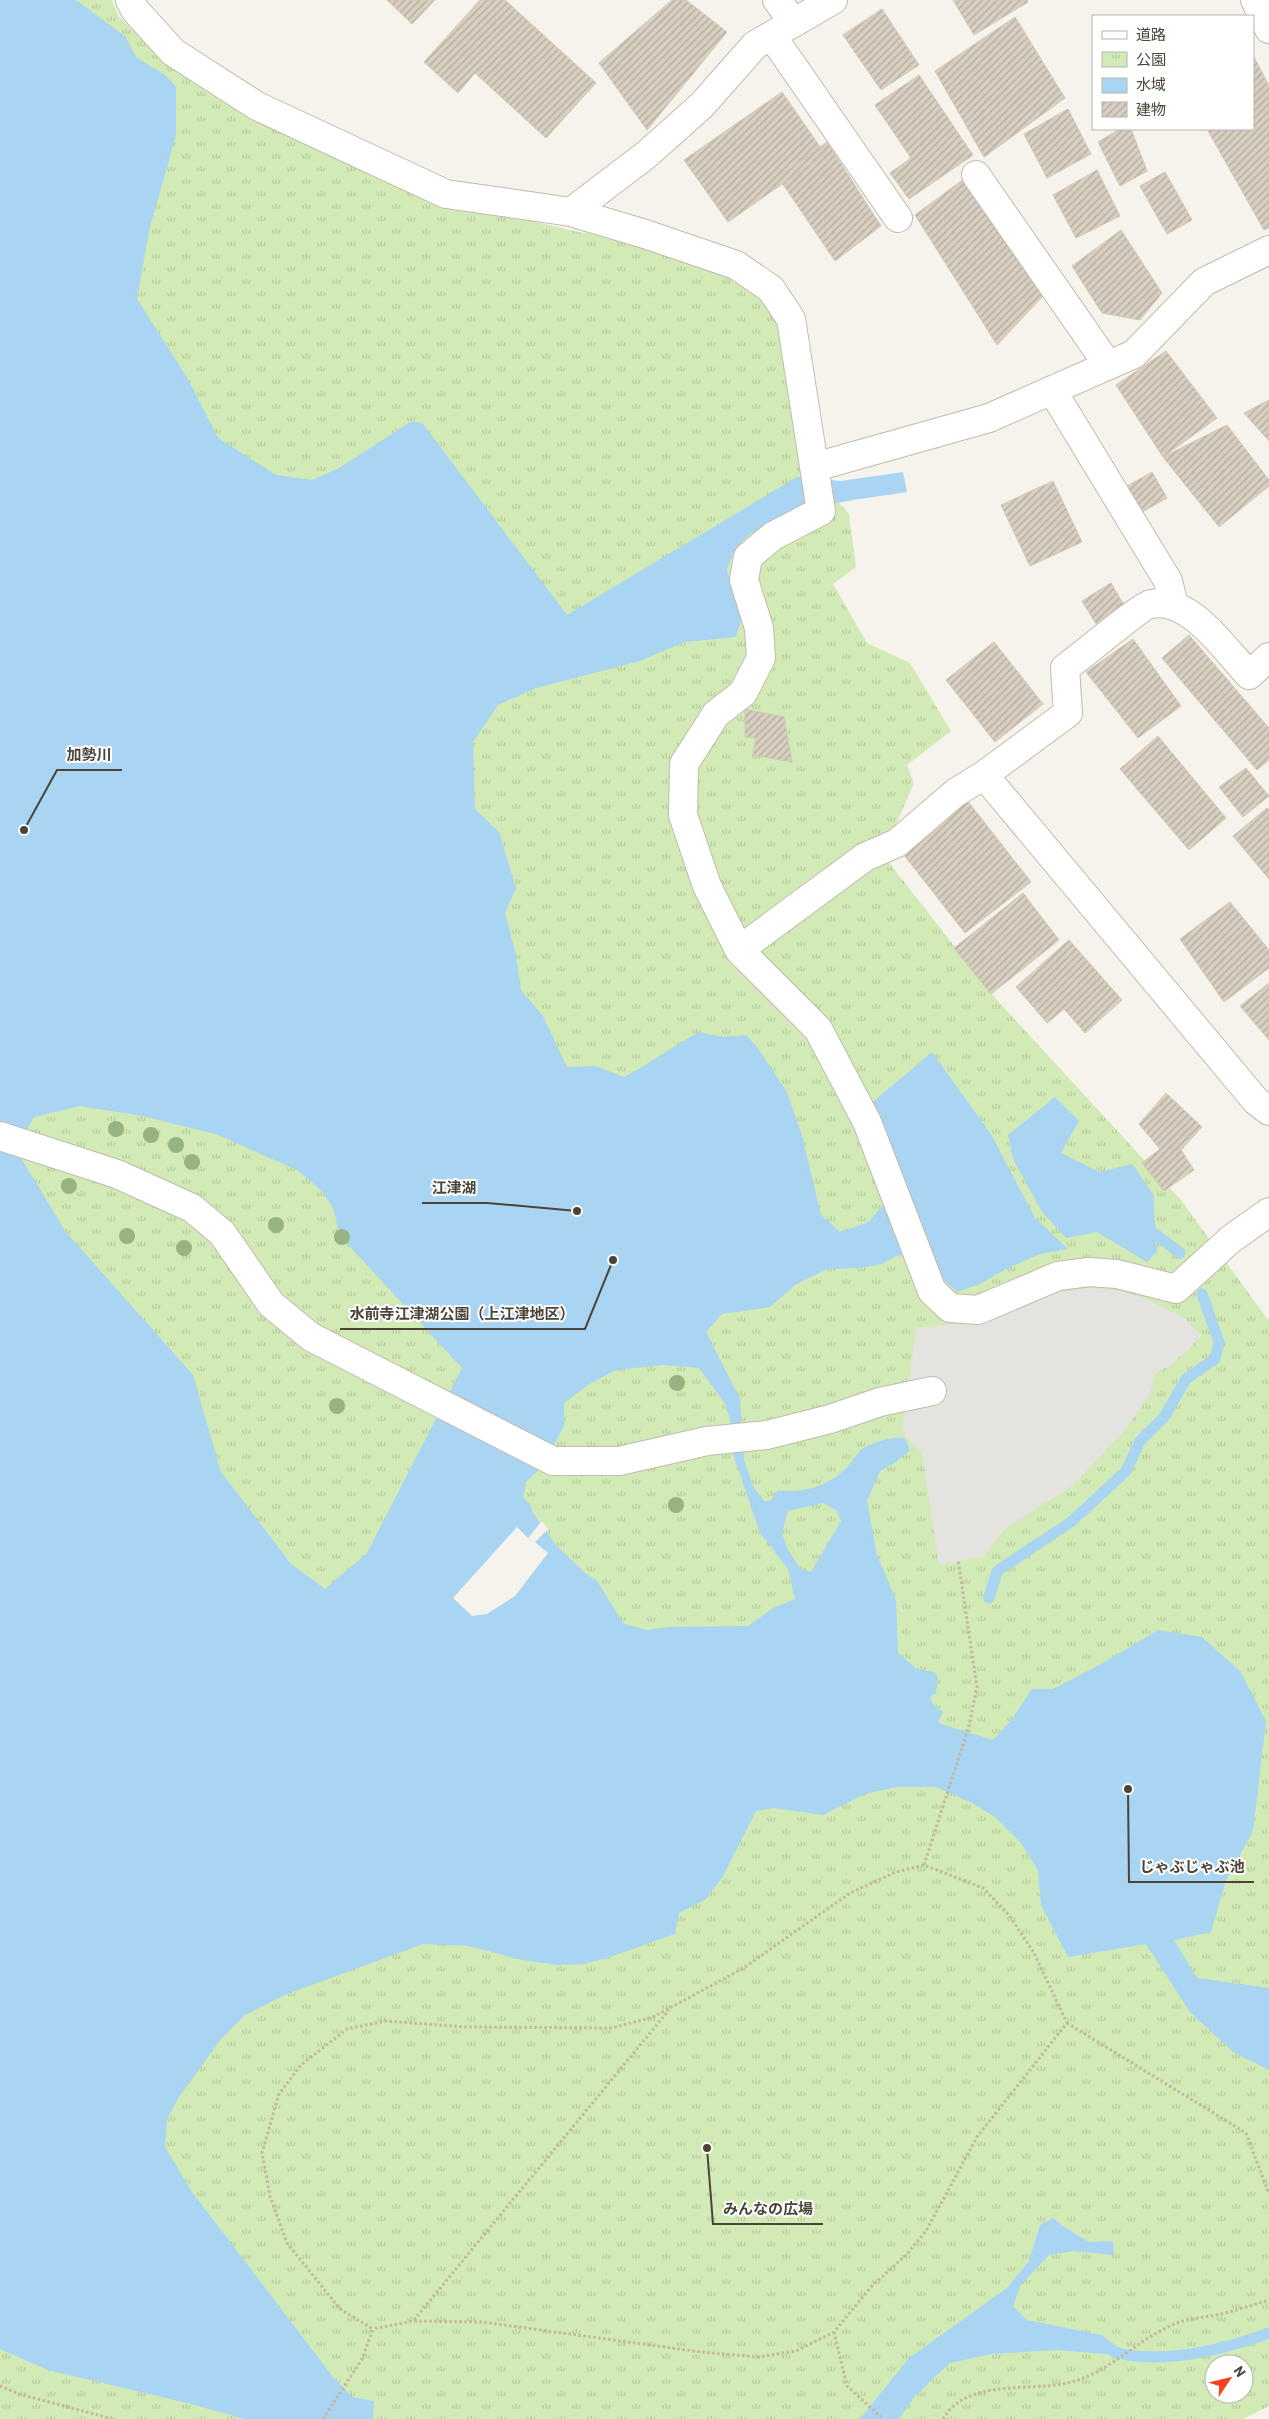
<svg xmlns="http://www.w3.org/2000/svg" width="1269" height="2419" viewBox="0 0 1269 2419" font-family="Barlow,'Noto Sans JP',sans-serif">
  <defs>
    <pattern id="park-tufts" width="24" height="20" patternUnits="userSpaceOnUse" patternTransform="scale(1.25)"><rect width="24" height="20" fill="#d2eab5"/><path d="M3 7l-1-3M5 7V3M7 7l1-3M15 17l-1-3M17 17v-4M19 17l1-3" fill="none" stroke="#b6ca9c"/></pattern>
    <pattern id="building-hatch" width="6" height="6" patternUnits="userSpaceOnUse" patternTransform="scale(1.25)"><rect width="6" height="6" fill="#d8cfc1"/><path d="M-1 1l2-2M0 6l6-6M5 7l2-2" fill="none" stroke="#b1aa9e"/></pattern>
  </defs>
  <rect width="100%" height="100%" fill="#f6f3ec"/>
  <path fill="url(#park-tufts)" fill-rule="evenodd" d="M0,0H112L119,17L158,52L425,196L579,232L634,241L742,281L771,302L784,325L809,470L849,514L856,567L833,584L867,643L910,663L951,731L907,765L914,783L883,855L995,998L1181,1200L1269,1321V2406L1243,2419H0ZM1214,2364H1244V2394H1214Z"/>
  <path fill="#e5e3e0" d="M1089,1288L1121,1291L1144,1298L1183,1317L1202,1336L1172,1364L1155,1374L1150,1394L1126,1429L1072,1486L1005,1529L984,1556L939,1565L922,1453L902,1433L916,1328L969,1323L1014,1307L1038,1295Z"/>
  <path fill="#a9d4f2" fill-rule="evenodd" d="M0,0H76L125,36L137,58L165,75L176,87V135L149,231L137,299L188,379L218,438L276,475L312,480L339,468L412,421L423,424L567,615L797,477L841,481L903,472L907,492C860,500 760,507 734,552C731,558 729,564 727,570L742,616L736,637L684,642L640,661L536,688L498,705L473,742L475,809L499,832L516,888L505,913L516,955L521,990L543,1016L567,1067L595,1066L624,1077C651,1063 673,1046 699,1032L723,1037L746,1035L757,1047L787,1092L802,1136L821,1215L840,1232L869,1222L881,1207L911,1201L873,1102L932,1052L992,1136L1035,1218L1068,1249L1040,1254L1006,1269L980,1284L957,1292L942,1278L928,1247L894,1257L882,1264L862,1268L827,1269L795,1285L770,1307L722,1314L706,1332L740,1399L744,1460L753,1486L764,1501H770L778,1490C799,1494 826,1487 843,1471C850,1465 854,1457 861,1450C868,1443 895,1436 905,1438L910,1450L896,1462L880,1471L867,1501L877,1555L896,1600L898,1653L918,1670L935,1672L938,1680L936,1693L930,1697L936,1709L943,1711L938,1723L993,1740L1013,1718L1032,1689H1053L1103,1663L1158,1630L1202,1637L1240,1671L1266,1721L1253,1831L1226,1880L1211,1932L1174,1940L1197,1978L1269,1988V2070L1233,2052L1190,2012L1146,1944L1068,1957L1041,1905L1038,1870L1020,1842L995,1817L972,1803L936,1787H896L865,1794L823,1815L773,1808L756,1811L723,1876L706,1899L679,1913L675,1934L610,1957L584,1964L557,1965L522,1960L469,1946L423,1944L287,1994L245,2015L221,2039L179,2097L167,2119L165,2147L192,2192L333,2377L353,2397L374,2401L373,2419H245L191,2404L48,2370L0,2349ZM80,1106L143,1116L218,1135L297,1170L322,1191L333,1208L340,1236L462,1368L367,1553L325,1589L291,1564L221,1472L193,1375L66,1232L16,1150L34,1117ZM664,1365L699,1368L724,1402L730,1419L732,1451L760,1533L788,1569L795,1599L773,1608L748,1626L669,1627L647,1630L624,1624L597,1581L585,1573L556,1545L533,1513L530,1504L523,1498L526,1482L542,1467L564,1426V1403L588,1385L616,1370ZM824,1503L837,1511L841,1521L811,1572L800,1568L788,1550L782,1533L788,1511Z
    M1055,1097L1079,1121L1061,1153L1099,1172L1132,1164L1153,1194L1157,1252L1147,1262L1097,1232L1066,1238L1042,1212L1013,1159L1008,1135Z
    M1053,2218L1064,2227L1089,2242L1113,2241L1114,2255L1073,2251L1049,2255L1020,2286L1013,2306L1027,2320L1102,2335L1129,2356L1057,2350L991,2354L950,2363L914,2397L899,2419H860L909,2358L1007,2288L1029,2261L1040,2225Z"/>
  <path fill="#f6f3ec" d="M542,1521L548,1529L535,1542L548,1553L515,1596L487,1614L472,1616L453,1598L517,1527L528,1538Z"/>
  <g fill="none" stroke-linecap="round" stroke-linejoin="round">
    <path stroke="#a9d4f2" stroke-width="11" d="M1155,1234L1180,1253
      M989,1598L997,1571L1071,1522L1126,1471L1140,1441L1165,1416L1186,1379L1215,1359L1219,1342L1202,1294
      M1114,2352C1163,2365 1223,2350 1269,2333"/>
  </g>
  <path fill="url(#building-hatch)" stroke="#d3c7b4" d="M387,0H435L412,24Z
    M480,0H505L596,83L546,138L475,73L458,93L424,62Z
    M672,0H686L727,32L647,130L599,63Z
    M953,0H1027L1028,2L974,35Z
    M882,9L919,65L881,90L843,35Z
    M1015,17L1065,98L984,157L935,71Z
    M1253,55L1269,86V228L1264,230L1207,129H1253Z
    M919,75L973,155L909,199L890,173L911,158L875,105Z
    M782,92L825,154L728,222L684,160Z
    M1068,109L1091,154L1047,178L1024,134Z
    M1120,129H1131L1147,171L1120,186L1098,142Z
    M827,142L881,226L835,261L778,177Z
    M1097,170L1120,216L1076,238L1053,195Z
    M1165,172L1192,220L1167,234L1140,186Z
    M964,179L1044,295L997,345L915,215Z
    M1121,230L1162,293L1140,320L1102,313L1072,266Z
    M1166,351L1217,418L1163,457L1116,385Z
    M1269,400V441L1244,413Z
    M1227,425L1269,480V486L1219,527L1163,457Z
    M1152,472L1167,498L1139,514L1124,488Z
    M1053,481L1082,542L1030,566L1001,505Z
    M1111,583L1127,610L1098,627L1082,601Z
    M1189,635L1269,728V760L1257,770L1162,658Z
    M1133,639L1181,706L1138,738L1086,672Z
    M994,642L1043,704L995,742L946,680Z
    M745,709L784,717L792,762L753,755L756,738L745,737Z
    M1158,736L1226,818L1189,850L1120,769Z
    M1246,768L1269,796L1243,817L1219,787Z
    M966,799L1031,882L965,933L900,850Z
    M1267,808L1269,810V879L1233,836Z
    M1023,893L1059,940L991,994L954,948Z
    M1230,902L1269,950V968L1224,1002L1180,939Z
    M1069,940L1122,1000L1085,1033L1064,1009L1047,1023L1016,987Z
    M1269,983V1040L1240,1006Z
    M1166,1093L1202,1127L1181,1150L1194,1170L1164,1191L1142,1163L1160,1149L1139,1124Z"/>
  <g fill="none" stroke-linecap="round" stroke-linejoin="round">
    <defs>
      <path id="pedestrian" d="M0,1136L117,1174L192,1208L222,1233L271,1304L311,1337L553,1461H619L707,1441L767,1435L830,1419L880,1402L932,1391"/>
      <path id="minor" d="M130,0L135,10L173,52L257,106L446,194L571,212L645,234L736,265L771,289L791,319L821,511L773,536L748,557L744,580L759,628L761,658L743,693L716,714L684,764L683,815L707,886L739,950L818,1029L867,1122L932,1291L950,1308L978,1310L1058,1276L1089,1272L1117,1274L1176,1289L1231,1239L1269,1212
        M777,0L794,23
        M1255,0L1269,29
        M772,36L898,218
        M976,175L1108,365
        M571,212L646,155L702,105L755,45L833,0
        M1052,390L1168,581L1174,605
        M815,467L989,418L1134,354L1204,282L1269,250
        M984,775L1068,713L1065,668C1078,659 1142,605 1151,604C1190,596 1225,650 1249,675L1269,657
        M739,950L865,857L897,843L955,793L984,775L1256,1101L1269,1111"/>
    </defs>
    <use href="#pedestrian" stroke="#c2bbae" stroke-width="30"/>
    <use href="#minor" stroke="#c2bbae" stroke-width="30"/>
    <path stroke="#c4b79f" stroke-width="3" stroke-dasharray="2.5 2.5" stroke-linecap="butt" d="M924,1865L969,1726L977,1687L958,1560
      M1067,2023L1246,2133L1269,2194
      M414,2320L669,2010
      M834,2332L847,2386L883,2419
      M0,2386L19,2394L113,2419
      M323,2419L362,2359L373,2329L340,2309L287,2243L270,2196L262,2153L279,2094L301,2065L347,2029L386,2021L467,2027L612,2028L653,2017L742,1969L850,1893L896,1872L924,1865L983,1888L1009,1915L1034,1953L1067,2023L977,2137L926,2231L906,2255L871,2287L834,2332L796,2351L758,2357L701,2352L482,2322L413,2321L373,2329
      M943,2419C967,2378 1028,2392 1067,2383C1107,2374 1131,2345 1166,2328C1184,2318 1202,2318 1221,2314C1237,2310 1253,2305 1269,2300"/>
    <use href="#pedestrian" stroke="#fff" stroke-width="28"/>
    <use href="#minor" stroke="#fff" stroke-width="28"/>
  </g>
  <g fill="#97b381">
    <circle cx="116" cy="1129" r="8"/>
    <circle cx="151" cy="1135" r="8"/>
    <circle cx="176" cy="1145" r="8"/>
    <circle cx="192" cy="1162" r="8"/>
    <circle cx="69" cy="1186" r="8"/>
    <circle cx="276" cy="1225" r="8"/>
    <circle cx="127" cy="1236" r="8"/>
    <circle cx="342" cy="1237" r="8"/>
    <circle cx="184" cy="1248" r="8"/>
    <circle cx="677" cy="1383" r="8"/>
    <circle cx="337" cy="1406" r="8"/>
    <circle cx="676" cy="1505" r="8"/>
  </g>
  <path fill="none" stroke="#4b4439" stroke-width="2" d="M24 830L57 770H122M577 1211L487 1203H422M613 1260L585 1329H340M1128 1789L1129 1882H1254M707 2148L713 2224H823"/>
  <g fill="#4b4439" stroke="#fff" stroke-width="2">
    <circle cx="24" cy="830" r="5"/>
    <circle cx="577" cy="1211" r="5"/>
    <circle cx="613" cy="1260" r="5"/>
    <circle cx="1128" cy="1789" r="5"/>
    <circle cx="707" cy="2148" r="5"/>
  </g>
  <g font-size="15" text-anchor="middle" font-weight="bold" fill="#4b4439" stroke="#fff" stroke-width="4" stroke-linejoin="round" paint-order="stroke">
    <text x="89" y="760">加勢川</text>
    <text x="454" y="1193">江津湖</text>
    <text x="462" y="1319">水前寺江津湖公園（上江津地区）</text>
    <text x="1192" y="1872">じゃぶじゃぶ池</text>
    <text x="768" y="2214">みんなの広場</text>
  </g>
  <rect x="1092" y="15" width="162" height="115" fill="#ffffff" stroke="#b7b4b0"/>
  <rect x="1102" y="31" width="25" height="8" fill="#ffffff" stroke="#b7b4b0"/>
  <text x="1136" y="40" font-size="15" fill="#4b4439">道路</text>
  <rect x="1102" y="52" width="25" height="15" fill="url(#park-tufts)" stroke="#b7b4b0"/>
  <text x="1136" y="65" font-size="15" fill="#4b4439">公園</text>
  <rect x="1102" y="78" width="25" height="15" fill="#a9d4f2" stroke="#b7b4b0"/>
  <text x="1136" y="90" font-size="15" fill="#4b4439">水域</text>
  <rect x="1102" y="102" width="25" height="15" fill="url(#building-hatch)" stroke="#b7b4b0"/>
  <text x="1136" y="115" font-size="15" fill="#4b4439">建物</text>
  <g transform="translate(1229 2379) rotate(55)"><circle r="24" fill="#ffffff" stroke="#b7b4b0"/>
  <path d="M0-4L9 19L0 12L-9 19Z" fill="#fc3f1d"/>
  <text y="-8" font-size="14" font-weight="bold" text-anchor="middle" fill="#4b4439">N</text>
  </g>
</svg>
